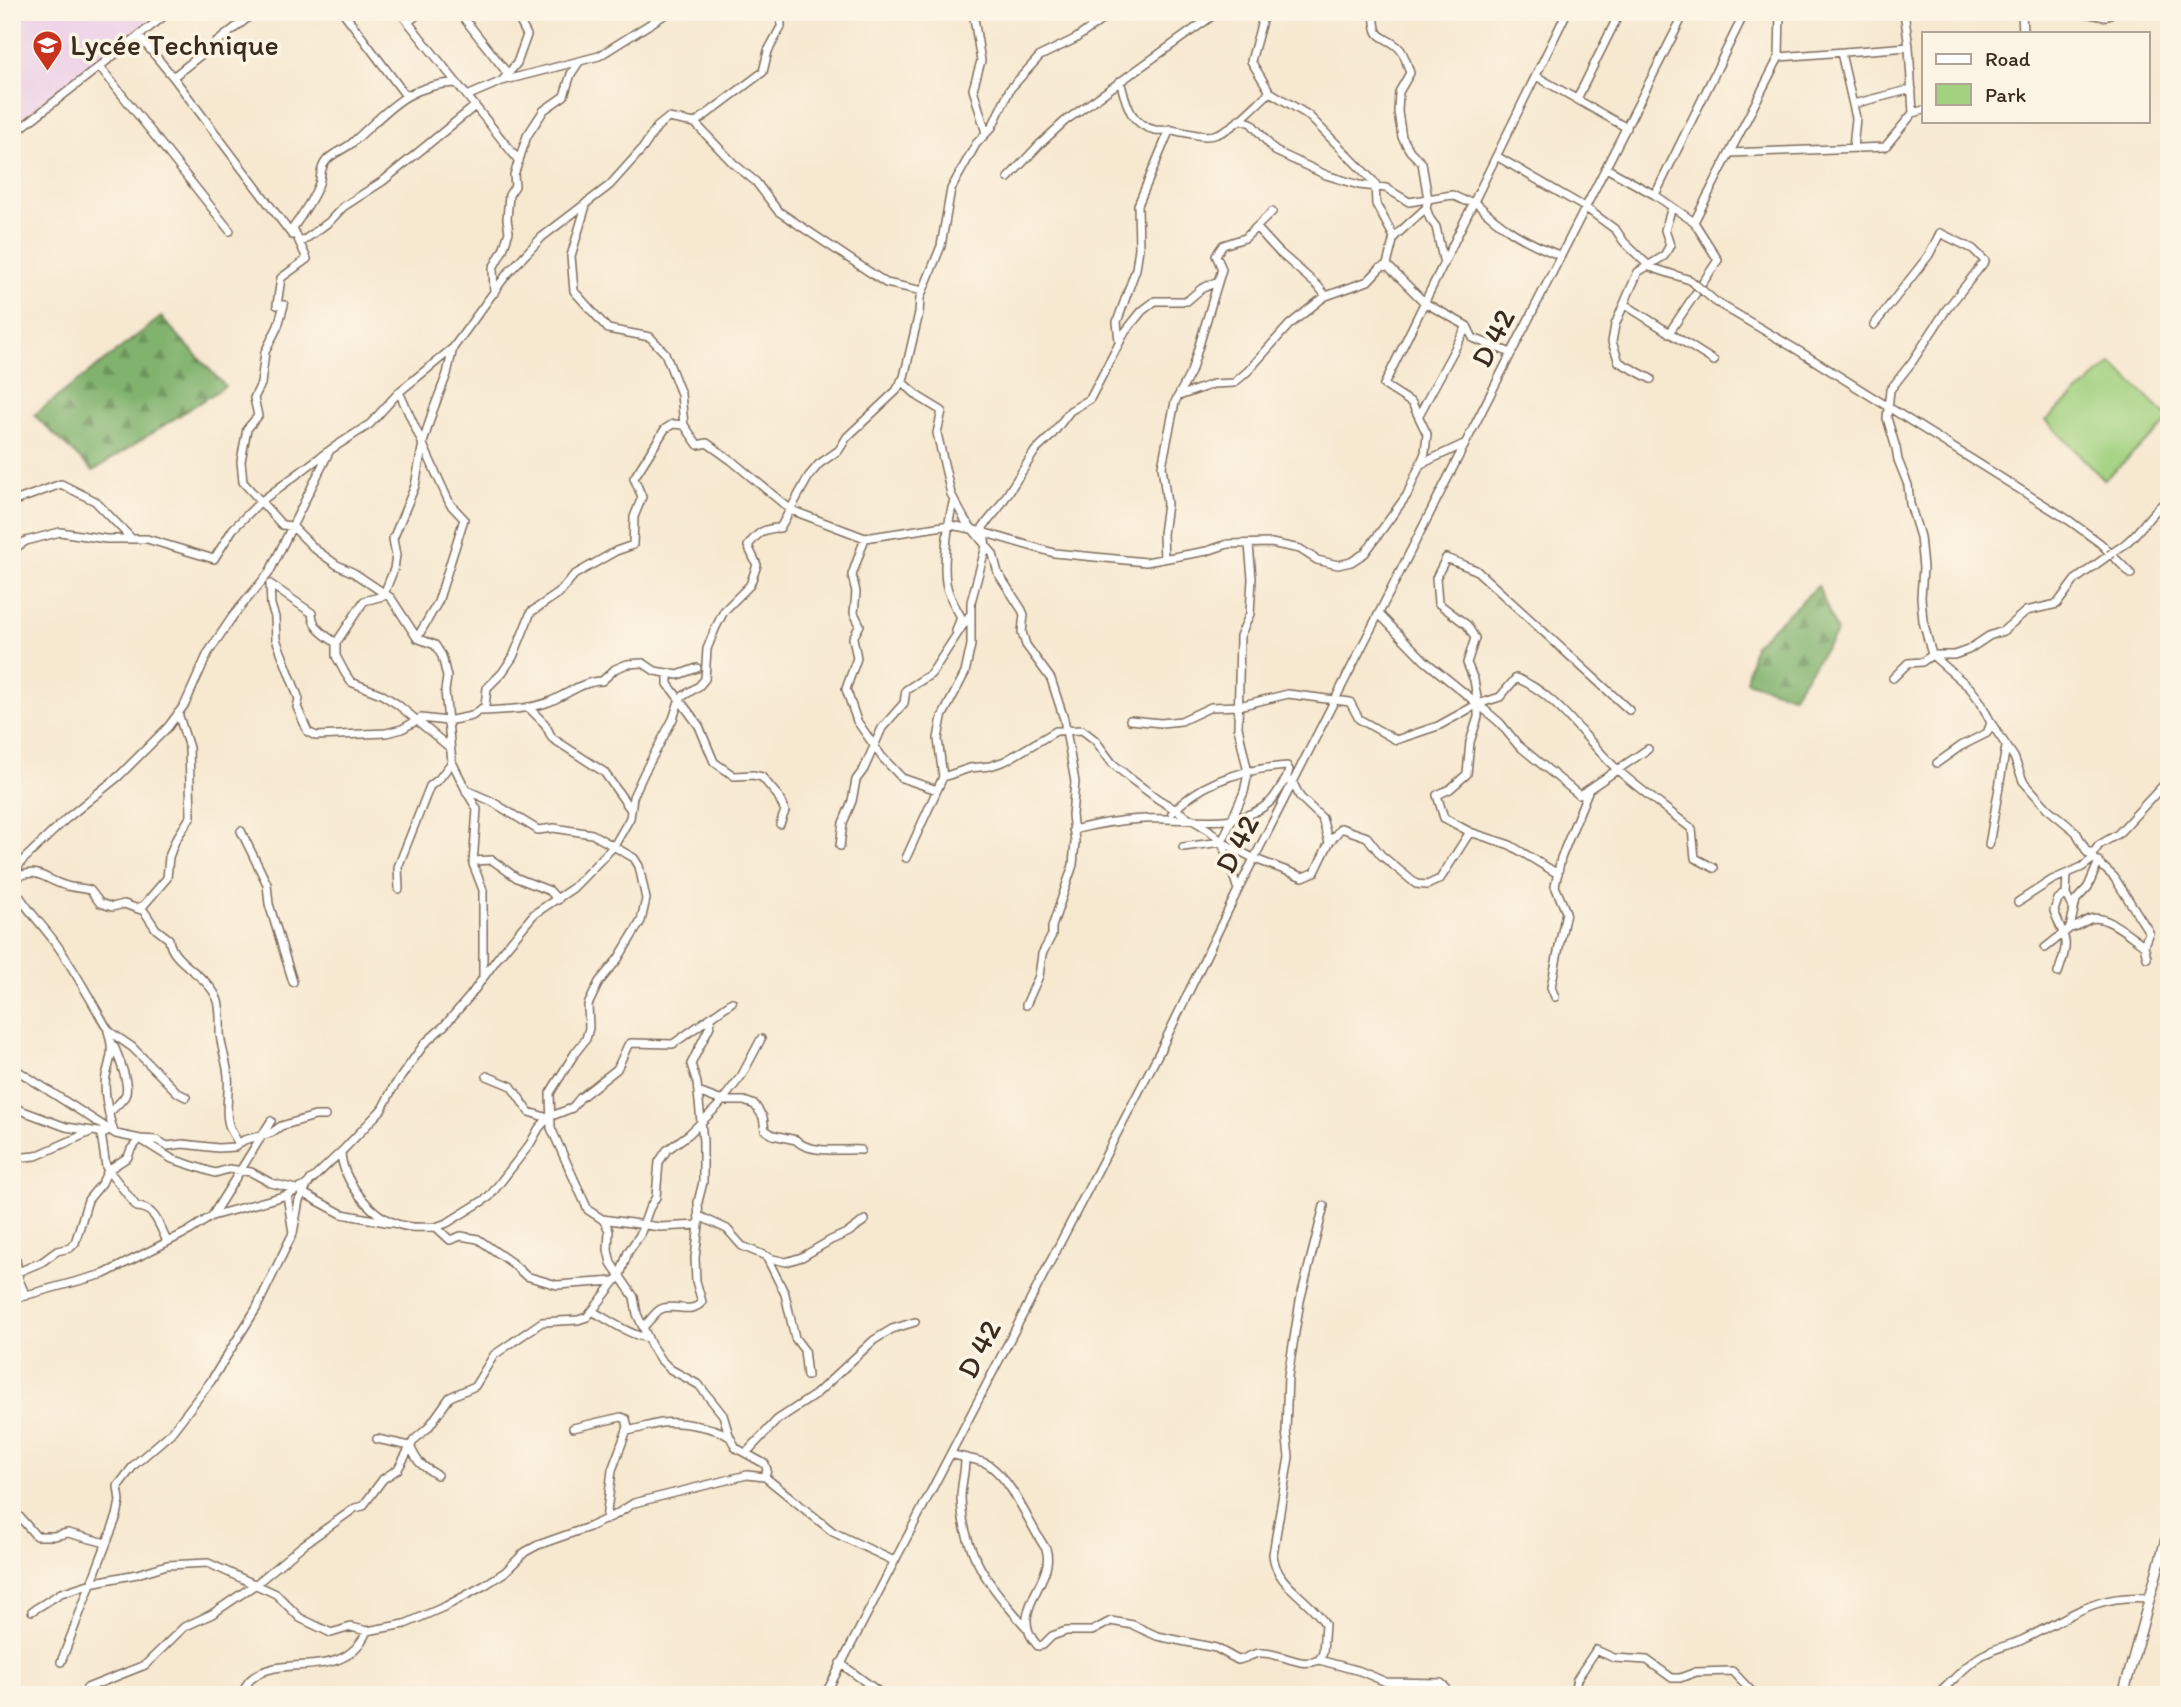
<svg xmlns="http://www.w3.org/2000/svg" width="2181" height="1707" viewBox="0 0 2181 1707" font-family="Itim,sans-serif">
  <defs>
    <pattern id="forest-firs" width="22" height="20" patternUnits="userSpaceOnUse" patternTransform="scale(1.75)"><rect width="22" height="20" fill="#81b36e"/><path d="M5 1l3.5 6h-7zM16 11l3.5 6h-7z" fill="#6b925a"/></pattern>
  </defs>
  <rect width="100%" height="100%" fill="#fcf5e5"/>
  <filter id="ink" filterUnits="userSpaceOnUse"><feTurbulence type="fractalNoise" baseFrequency=".0143" numOctaves="2"/><feDisplacementMap in="SourceGraphic" scale="14" xChannelSelector="R" yChannelSelector="G"/><feConvolveMatrix kernelMatrix="1 2 1 2 8 2 1 2 1" color-interpolation-filters="sRGB"/></filter>
  <filter id="wash" filterUnits="userSpaceOnUse"><feTurbulence type="fractalNoise" baseFrequency=".00686" numOctaves="4" result="noise"/><feDisplacementMap in="SourceGraphic" scale="28" xChannelSelector="R" yChannelSelector="G"/><feGaussianBlur stdDeviation="1.57" result="paint"/><feColorMatrix in="noise" values="0 0 0 0 0 0 0 0 0 0 0 0 0 0 0 0 0 1.4 0 .05"/><feComposite in="paint" operator="in"/></filter>
  <g filter="url(#wash)">
    <rect width="100%" height="100%" fill="#f7e8d0"/>
    <path fill="#edd0e9" d="M12,12H149L153,17L12,126Z"/>
    <path fill="url(#forest-firs)" stroke="#5e6e46" stroke-width="2" d="M161,317L225,386L93,471L34,415Z
      M1818,586L1837,632L1792,696L1746,681L1754,645Z"/>
    <path fill="#a2d180" stroke="#6e7e4f" stroke-width="2" d="M2112,363L2169,418V421L2104,480L2046,420Z"/>
  </g>
  <g filter="url(#ink)">
    <g fill="none" stroke-linecap="round" stroke-linejoin="round">
      <defs>
        <path id="minor" d="M343,12L406,96
          M400,12L519,161
          M459,12L508,74
          M604,12L606,15
          M973,12L981,61L973,89L986,133
          M1260,12L1262,21L1251,61L1270,92L1308,115L1375,183L1376,204L1394,237L1387,265L1425,303L1467,326L1473,338L1511,353
          M1374,12C1376,43 1380,32 1398,47C1405,53 1407,65 1410,73L1399,92L1398,112L1402,137L1410,151L1422,163L1428,199L1426,208L1430,219L1436,227L1444,264
          M2022,12L2023,33
          M2081,12L2105,17L2114,12
          M408,22L421,12
          M139,36L173,77L292,235
          M1909,47L1913,113
          M1841,53L1856,118L1853,148
          M1779,57L1909,47L1904,12
          M100,67L230,231
          M1536,76L1627,128
          M173,77L255,12
          M502,81L517,63L527,35L515,12
          M1120,81C1126,102 1130,125 1155,130C1162,131 1170,129 1177,131C1188,133 1203,138 1214,135C1235,129 1254,106 1270,92
          M457,83C406,84 387,112 352,143C344,150 332,153 326,161C319,169 322,178 318,186C312,201 302,215 293,228L307,259L281,278L277,305H284L278,326L265,352L261,384L254,398L258,416L247,429L241,461L243,482L282,525L292,526L315,549L337,565L354,573L391,598L417,638L435,645L442,656L447,677L445,691L452,762L466,790L491,801L538,830L554,828L592,834L634,858L639,866L646,899L641,921L618,959L599,982L588,1005L589,1028L586,1039L575,1053L550,1093L551,1128L588,1210L602,1219L606,1224L609,1231L608,1250L611,1263L634,1297L637,1314L651,1345L660,1359L670,1369L699,1385L723,1415L729,1435L736,1448L765,1464L767,1470L765,1477
          M467,96L502,81L599,56L669,12
          M1577,99L1620,12
          M1853,104L1912,89
          M1239,119L1251,123L1275,151L1326,175L1359,185L1386,188L1409,202L1452,195L1465,201L1475,202C1504,230 1524,241 1561,256
          M695,123L733,163L756,182L778,211L886,283L923,291
          M12,135L164,16L161,12
          M1730,153L1885,147L1913,113L1924,110
          M1498,157L1586,208L1616,230L1624,242L1650,267L1690,280L1696,285
          M1606,168L1655,195L1694,222L1718,260L1669,333
          M1008,178L1039,145L1065,121L1218,12
          M1655,195L1745,12
          M587,202L571,256L574,291L608,329L650,337L665,353L681,394L684,425L698,445L707,443L732,461L791,510L865,538L950,525L972,529L1054,553L1146,562L1207,551L1228,544L1271,543L1300,549L1317,560L1338,565L1351,562L1365,553L1407,495L1425,453L1427,434L1412,403L1384,385L1567,12
          M1694,222L1779,57L1780,12
          M1257,228L1279,252L1318,286L1326,296
          M1394,237L1426,208
          M300,243L329,222L343,207L383,181L475,106
          M1703,291L1716,302L1799,351L2070,521L2100,543L2131,574
          M494,293L493,268L503,250L509,232L507,219L509,195L515,186L514,175L527,136L544,110L564,96L571,74L579,62
          M1624,304L1714,361
          M1874,325L1929,255L1940,233L1973,249L1985,261L1946,310L1912,362L1890,390L1887,418L1896,448L1898,460L1908,485L1910,504L1920,537L1923,568L1921,597L1923,621L1932,655L1970,688L1980,701L1991,723L2014,757L2023,781L2047,808L2076,832L2087,852L2114,877L2149,932L2144,945L2147,958
          M1119,341L1117,322L1136,269L1139,248L1138,205L1170,129
          M1651,379L1619,362L1612,342L1615,325L1630,290L1638,272L1664,256L1670,245L1665,230L1672,207
          M901,381L919,397L942,411L937,433L951,494L965,520L993,554L998,573L1022,610L1024,615L1022,632L1026,645L1051,679L1064,719L1075,782L1072,815L1075,842L1073,865L1052,927V935L1042,954L1039,976L1026,1005
          M399,392L450,504L464,519L438,602L417,638
          M1179,396L1213,384L1234,383L1248,371L1289,325L1319,301L1326,296L1368,281L1380,268L1387,265
          M1419,415L1467,326
          M1421,464L1464,444
          M954,500C948,518 942,569 947,587C949,597 956,608 961,617L956,631
          M12,502L61,484L95,501L131,538
          M865,538L852,575L856,592L854,613L860,625L853,638L857,658L846,689L857,721L882,757L902,778L937,790
          M12,550L26,541L60,532L106,539H147L214,559L233,529L260,502L327,452
          M2112,553C2117,549 2122,547 2126,543C2142,530 2151,511 2169,499
          M1164,559L1163,534L1167,504L1162,466L1175,402L1191,372L1222,269L1216,255L1223,245L1245,238L1272,212
          M270,584L271,605L275,617L276,639L299,699L297,707L308,732L316,736L386,733L402,729L421,718L447,721L472,716L485,706L487,688L502,673L513,657L531,612L559,593L574,575L616,551L633,545L634,517L642,497L634,478L665,429L673,424L684,425
          M270,584L312,613C313,629 324,634 336,643
          M384,594L394,569L396,555L393,539L415,486L423,443L432,413L447,374L453,348
          M387,595L364,601L336,643V656L345,673L351,682L381,694L397,704L449,747
          M668,673V684L699,726L714,762L734,776L753,775L762,777L778,796L785,811L780,824
          M1893,678L1908,663L1922,662L1932,655H1954L1968,650L1989,636L2003,631L2026,611L2057,604L2075,580L2109,555
          M528,707L545,724L552,738L604,772L631,810
          M1629,710L1476,570L1446,558L1436,578L1438,603L1467,625L1475,638L1467,663L1474,680L1478,704L1500,697L1516,678C1557,693 1588,744 1620,772C1643,792 1668,810 1692,829L1695,858L1714,868
          M479,711C501,710 525,710 546,703C566,696 581,681 602,681L615,669L627,664L643,663L655,671L678,675L697,668
          M1130,720L1161,723L1181,721L1211,707L1239,706L1288,694L1350,702L1359,719L1396,740L1438,726L1478,704L1425,661L1379,614
          M1937,763L1961,746L1987,733L1991,723
          M943,777L970,768L990,766L1005,761L1056,731L1082,730L1095,740L1112,763L1131,779L1158,799L1209,830L1222,842L1238,890
          M466,791L477,809L473,864L483,890V977
          M1172,813C1201,781 1245,769 1287,766L1289,770L1286,779
          M1073,830C1096,824 1119,820 1143,819C1184,816 1236,832 1270,802C1276,796 1281,786 1286,779L1293,783L1300,797L1322,818L1329,843L1315,872L1303,877L1255,859L1222,842L1183,847
          M241,831L267,884L269,904L293,982
          M1470,832L1510,845L1558,874
          M1222,842L1244,792L1248,773L1238,727L1240,636L1250,614L1252,578L1249,545
          M1329,843L1341,828L1367,837L1381,855L1416,884L1427,885L1440,879L1470,832L1444,818L1437,795L1450,789L1467,774L1470,742L1478,717V704L1500,723L1518,745L1579,795L1589,789
          M1989,845L2006,747
          M840,846L843,823L852,801L856,780L864,769L882,728L904,703L906,690L931,674L969,616
          M2087,852H2094L2099,845L2118,834L2169,779
          M906,858L943,777L938,739L942,717L965,673L971,645V602L986,546L983,527L998,509L1035,451L1051,436L1070,411L1090,399L1125,332L1142,311L1155,301H1187L1201,289L1218,281
          M473,861L492,860L517,878L550,891L558,900
          M2067,874L2066,895L2073,909
          M12,879L21,862L66,819L119,776L168,727L185,704L208,653L233,616L269,573L330,450L370,424L399,392L453,348L507,274L542,237L610,185L643,148L657,127L668,118L695,123L763,72L768,51L781,27V12
          M13,879C39,865 43,880 67,886C74,888 83,888 90,890L100,903L112,907L124,904L144,911L156,929L169,939C171,964 209,974 218,1001C221,1012 220,1022 220,1033C221,1048 227,1062 228,1076C230,1092 224,1110 229,1125C231,1132 236,1138 239,1144
          M12,883C21,904 43,925 57,945C75,971 90,998 105,1025L110,1032L132,1047L178,1093L186,1097
          M399,889L398,867L430,786L439,779L452,762
          M2018,902L2052,880L2082,867L2094,858
          M138,908L144,905L167,878L169,857L175,841L191,816L189,748L178,713
          M2070,928C2079,927 2082,922 2090,919C2107,914 2131,937 2144,945
          M2045,948L2070,928L2076,900L2088,887L2099,861
          M2058,973C2070,939 2066,942 2054,911L2058,899L2066,895
          M1555,997L1551,987L1566,912L1555,886L1561,858L1589,789L1648,749
          M108,1031C114,1051 111,1056 106,1076C103,1090 109,1118 114,1132
          M12,1067L116,1134L140,1139L172,1159L215,1173L229,1169L251,1172L271,1183L296,1189
          M487,1076L511,1086L529,1112L548,1118
          M698,1092L722,1101H744L755,1105L763,1117L765,1130L773,1135L796,1140C808,1154 842,1149 861,1150
          M12,1107L66,1127L105,1133
          M109,1113C114,1108 121,1102 125,1096C131,1086 118,1056 114,1046
          M101,1133L106,1167L137,1207C156,1208 159,1226 167,1241
          M341,1152C342,1180 370,1215 397,1224C410,1229 423,1227 436,1227L450,1240L461,1236L478,1239L512,1263L526,1276L557,1285L614,1281
          M12,1158L36,1156L90,1132
          M311,1179L299,1200L293,1233L287,1195L305,1186L345,1148L382,1109L393,1088L425,1043L444,1026L470,996L499,956L534,914L573,888L614,846L630,818L633,797L644,773L673,719L680,698L699,686L705,679L707,649L715,629L724,611L750,585L757,565L748,546C757,533 764,528 780,528L809,476L819,464L839,450L847,437L896,391L904,377L919,313L920,298L941,246L951,189L976,144L992,127L1010,89L1040,56L1075,39L1113,12
          M303,1193L342,1214L391,1223
          M212,1216L271,1121
          M699,1216L727,1229L742,1246L773,1259L786,1262L802,1257L831,1240L849,1232L865,1220
          M602,1219L660,1227L699,1225
          M436,1227L447,1223L489,1197L530,1144L539,1128L549,1117L572,1108L580,1098L617,1069L628,1045L631,1043L673,1044L732,1002
          M12,1256L16,1260L19,1280L26,1296
          M766,1256L785,1294L795,1338L804,1350L807,1376
          M18,1272L42,1262L57,1251L70,1248L75,1243L88,1200L102,1183L108,1170L128,1157L131,1149L140,1139L157,1140L167,1146L183,1144L218,1148L235,1147L244,1140L271,1133L281,1126L315,1116H325
          M12,1299L104,1274L189,1231L212,1216L287,1195
          M592,1311C609,1320 629,1335 648,1338
          M644,1326C649,1322 655,1312 661,1309C675,1303 691,1315 702,1302L696,1281L695,1258L699,1225L698,1202L703,1182V1141L697,1083L691,1064L710,1026L711,1019
          M573,1428L621,1417L626,1419L628,1427L612,1470L606,1520
          M627,1431C638,1429 650,1425 661,1423C677,1421 716,1427 728,1436
          M377,1439L410,1446C418,1464 421,1465 437,1475
          M747,1452L777,1420L815,1395L874,1340L892,1329L915,1322
          M951,1454C962,1458 982,1460 989,1465C1015,1484 1028,1523 1046,1549C1057,1581 1005,1611 1038,1646L1043,1645L1052,1636L1066,1631H1092L1111,1621L1133,1625L1157,1636L1216,1648L1238,1660C1245,1659 1252,1654 1259,1653C1280,1651 1299,1669 1319,1660L1323,1653L1325,1624C1310,1598 1275,1586 1273,1554L1289,1457L1286,1431L1288,1376L1300,1301L1324,1206
          M965,1460C965,1473 961,1485 961,1498C963,1555 990,1586 1026,1627
          M12,1508L36,1536H54L68,1533L106,1543
          M32,1611L61,1593L95,1582L137,1574L167,1565L208,1563L276,1594L300,1618L331,1633L351,1627L367,1631L405,1624L446,1606L485,1585L505,1572L525,1552L538,1545L589,1527L615,1515L634,1503L747,1475L765,1477L833,1532L894,1561
          M1319,1660L1360,1671L1386,1682L1441,1683L1445,1687V1695
          M61,1662L117,1516L120,1501L118,1486L134,1465L171,1433L211,1381L256,1309L293,1233
          M840,1663L883,1695
          M87,1688L145,1665L184,1627L212,1614L256,1584L303,1545L355,1508L363,1506L383,1479L398,1469L414,1440L428,1428L450,1397L475,1386L494,1355L542,1322L578,1320L587,1317L593,1310L620,1275L628,1252L640,1235L649,1209L656,1197L659,1162L667,1150L689,1134L718,1106L742,1075L761,1039
          M241,1695C244,1691 246,1684 250,1680C282,1650 342,1686 367,1631
          M825,1695L1162,1047L1238,890L1685,12
          M1573,1695L1577,1679L1596,1650L1614,1658L1647,1660L1672,1678H1680L1696,1672L1732,1671L1755,1695
          M1937,1695C1951,1683 1970,1660 1987,1653C1998,1647 2011,1645 2022,1640C2069,1618 2093,1594 2148,1598"/>
        <path id="major" d="M2123,1695L2169,1528"/>
      </defs>
      <use href="#minor" stroke="#7d6c5c" stroke-width="10"/>
      <use href="#major" stroke="#7d6c5c" stroke-width="12"/>
      <use href="#minor" stroke="#fff" stroke-width="7"/>
      <use href="#major" stroke="#fff" stroke-width="9"/>
      <defs>
        <path id="minor-bridge" d="M1696,285L1703,291
          M2109,555L2112,553"/>
      </defs>
      <use href="#minor-bridge" stroke="#7d6c5c" stroke-width="10" stroke-linecap="butt"/>
      <use href="#minor-bridge" stroke="#fff" stroke-width="7"/>
    </g>
  </g>
  <defs>
    <symbol id="school-pin" viewBox="-11 -11 22 30"><path d="M0 17L-7.5 6A9.5 9.5 0 1 1 7.5 6Z" fill="#c8321e" stroke="#fcf5e5"/><path d="M0-5L7-2L0 1L-7-2ZM-4 1L0 2.5L4 1V4Q0 6-4 4Z" fill="#fff"/></symbol>
  </defs>
  <g fill-rule="evenodd">
    <use href="#school-pin" x="30" y="28" width="35" height="47"/>
  </g>
  <g text-anchor="middle" stroke-width="7" stroke-linejoin="round" paint-order="stroke">
    <g font-size="30" fill="#3b2a1e" stroke="#fcf5e5" text-anchor="start">
      <text x="70" y="55">Lycée Technique</text>
    </g>
    <g font-size="30" fill="#3b2a1e" stroke="#fcf5e5">
      <text transform="translate(1493 338) rotate(-63)" y="10">D 42</text>
      <text transform="translate(1237 844) rotate(-63)" y="10">D 42</text>
      <text transform="translate(979 1349) rotate(-63)" y="10">D 42</text>
    </g>
  </g>
  <rect width="2181" height="1707" fill="none" stroke="#fcf5e5" stroke-width="42"/>
  <rect x="1922" y="32" width="228" height="91" fill="#fcf5e5" stroke="#afa495" stroke-width="2"/>
  <rect x="1936" y="54" width="35" height="10" fill="#ffffff" stroke="#afa495" stroke-width="2"/>
  <text x="1985" y="66" font-size="21" fill="#3b2a1e">Road</text>
  <rect x="1936" y="84" width="35" height="21" fill="#a2d180" stroke="#afa495" stroke-width="2"/>
  <text x="1985" y="102" font-size="21" fill="#3b2a1e">Park</text>
</svg>
